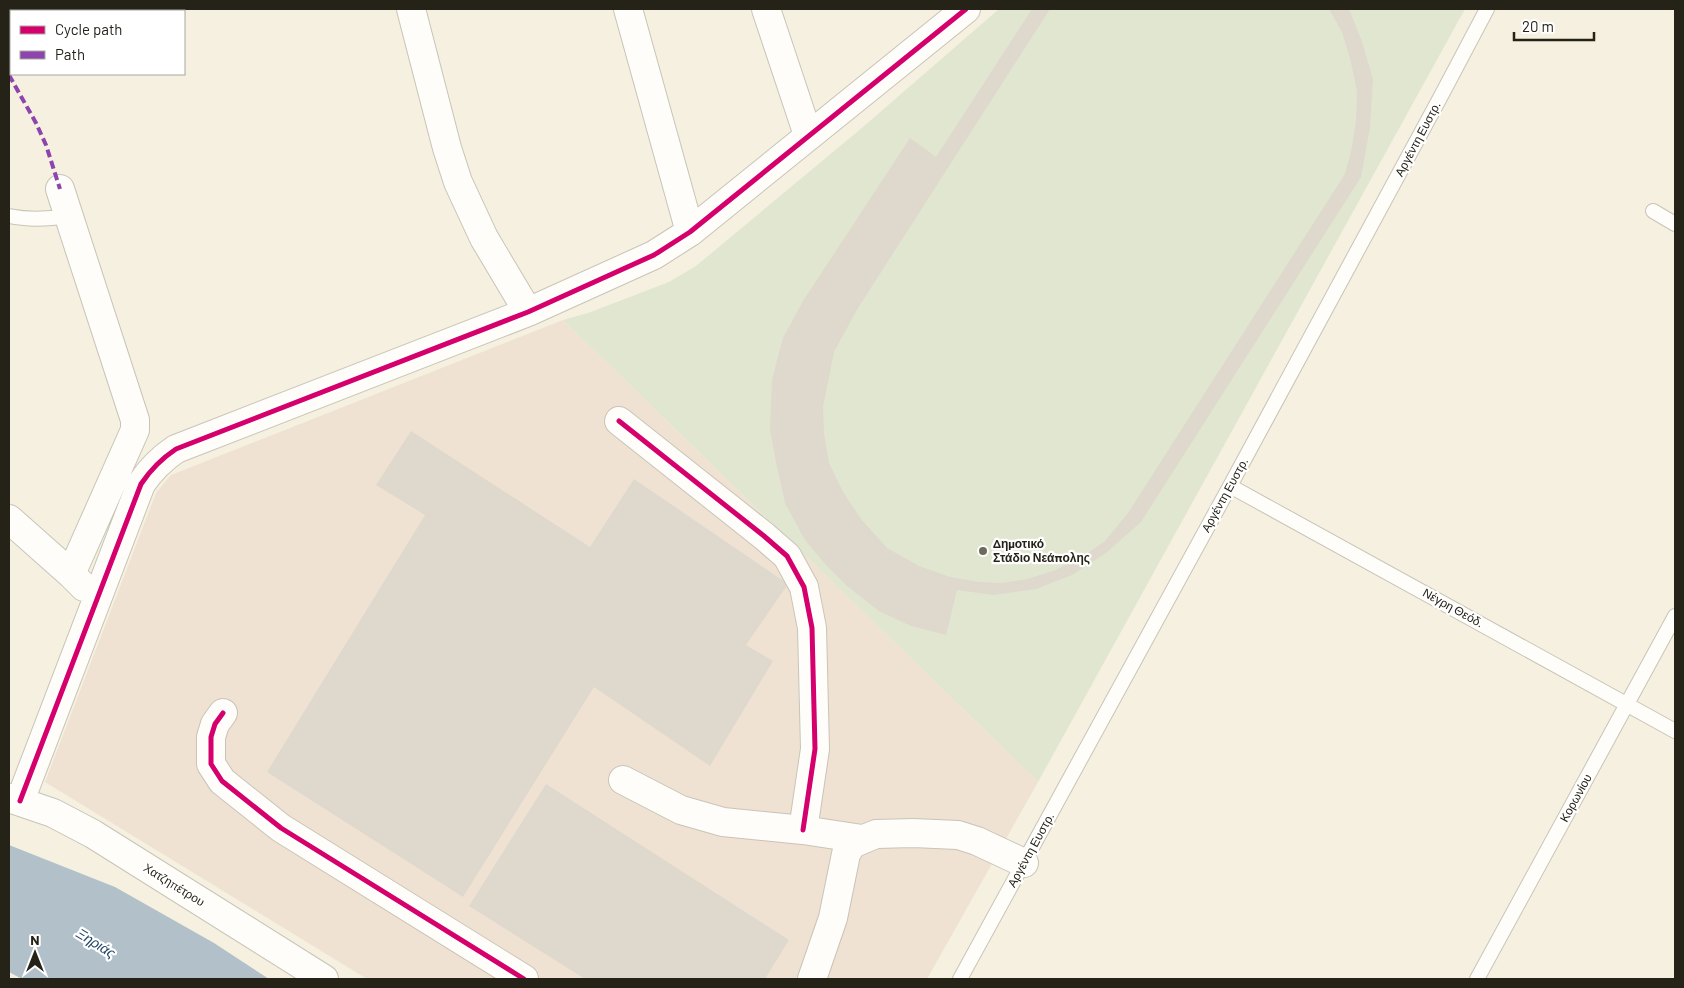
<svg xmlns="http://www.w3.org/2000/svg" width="1684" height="988" viewBox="0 0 1684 988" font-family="Barlow,sans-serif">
  <rect width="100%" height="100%" fill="#f5f0df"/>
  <path fill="#f0e2d3" d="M563,320L1038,782L927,979H367L45,782L156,493L171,475Z"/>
  <path fill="#e1e6d0" d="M999,9H1465L1038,782L563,320L588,313L669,282L696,266L863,127Z"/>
  <path fill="#b2c0ca" d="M9,845L115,887L214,943L269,979H22L9,972Z"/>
  <path fill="#dfd8cd" d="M1032,9H1050L858,308L834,352L823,407L824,433L829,463L843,492L861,519L887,548L919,566L950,577L979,582L1002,583L1028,579L1055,570L1082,557L1105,541L1128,513L1345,174L1352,147L1356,121L1357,91L1350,58L1342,32L1329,9H1349L1361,39L1373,79L1370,127L1361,177L1141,522L1106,553L1072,575L1036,589L994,595L957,590L946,635L911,626L879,611L847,586L826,565L805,540L785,503L777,467L770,430L772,380L783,338L803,301L910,138L936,157Z
    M411,431L590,547L634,479L788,584L746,645L773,661L710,766L594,687L463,897L267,772L425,515L376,485Z
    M546,784L789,940L765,979H585L469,906Z"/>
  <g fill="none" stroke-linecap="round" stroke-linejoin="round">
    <defs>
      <path id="lane" d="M1653,211L1675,224
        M9,216C28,220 49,219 68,216
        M1230,486L1675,731
        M960,979L1230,486L1441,96L1487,9
        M1477,979L1675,616"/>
      <path id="street" d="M411,9L447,148L458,182L484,238L528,312
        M628,9L690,232
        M766,9L808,135
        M60,189L135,420V430L71,574
        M619,421L764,536L787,556L804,587L812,628L815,749L803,830
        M9,519L71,574L84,587
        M223,713L215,724L211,737V764L222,781L281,828L524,979
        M623,780L681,810L723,822L803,830L862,839
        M9,798L53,813L93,834L324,979
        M20,801L141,484C151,469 161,459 176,449L528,312L654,255L690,232L966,9
        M812,979L833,918L846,854L852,844L876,834L913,833L958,835L977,841L1024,863"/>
    </defs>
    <use href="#lane" stroke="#c8c4b7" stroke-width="16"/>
    <use href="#street" stroke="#c8c4b7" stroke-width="30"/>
    <use href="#lane" stroke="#fefdfa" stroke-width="14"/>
    <use href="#street" stroke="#fefdfa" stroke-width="28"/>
    <path stroke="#8e44ad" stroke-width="4" stroke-dasharray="8 4" stroke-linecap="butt" d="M9,75L36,123L46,145L60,189"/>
    <defs>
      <path id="cycleway" d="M619,421L764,536L787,556L804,587L812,628L815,749L803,830
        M223,713L215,724L211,737V764L222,781L281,828L524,979
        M20,801L141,484C151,469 161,459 176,449L528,312L654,255L690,232L966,9"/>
    </defs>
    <use href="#cycleway" stroke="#fff" stroke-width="8"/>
    <use href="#cycleway" stroke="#d6006c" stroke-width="5"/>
  </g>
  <circle fill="#6e6a5d" stroke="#fff" stroke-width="2" cx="983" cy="551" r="5"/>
  <g text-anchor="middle" stroke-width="4.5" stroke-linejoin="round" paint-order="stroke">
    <g font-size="12" fill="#252217" stroke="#fff">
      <text transform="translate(1418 139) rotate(-62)" y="4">Αργέντη Ευστρ.</text>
      <text transform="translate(1225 495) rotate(-61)" y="4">Αργέντη Ευστρ.</text>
      <text transform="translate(1453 608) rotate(29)" y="4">Νέγρη Θεόδ.</text>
      <text transform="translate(1576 798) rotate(-61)" y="4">Κορωνίου</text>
      <text transform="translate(1031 850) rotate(-61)" y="4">Αργέντη Ευστρ.</text>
      <text transform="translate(174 885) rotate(32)" y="4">Χατζηπέτρου</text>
    </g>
    <g font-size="12" font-weight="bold" fill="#252217" stroke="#fff" text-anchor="start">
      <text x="993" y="548">Δημοτικό<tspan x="993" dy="14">Στάδιο Νεάπολης</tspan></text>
    </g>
    <g font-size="14" font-style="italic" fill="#234868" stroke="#fff">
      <text transform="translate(96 943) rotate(32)" y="5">Ξηριάς</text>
    </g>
  </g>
  <rect width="1684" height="988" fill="none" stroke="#252217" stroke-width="20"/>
  <rect x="10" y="10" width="175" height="65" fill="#ffffff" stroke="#a8a7a2"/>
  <rect x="20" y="26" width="25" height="8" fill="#d6006c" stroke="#a8a7a2"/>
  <text x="55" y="35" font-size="15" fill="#252217">Cycle path</text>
  <rect x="20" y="51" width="25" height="8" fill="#8e44ad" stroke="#a8a7a2"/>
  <text x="55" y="60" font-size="15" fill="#252217">Path</text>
  <g transform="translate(35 953)" stroke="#ffffff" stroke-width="4" paint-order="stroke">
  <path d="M0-4L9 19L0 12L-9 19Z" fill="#252217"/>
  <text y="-8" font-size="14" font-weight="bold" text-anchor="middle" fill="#252217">N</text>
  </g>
  <path d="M1514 32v8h80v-8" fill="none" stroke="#252217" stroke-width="2.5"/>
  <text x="1522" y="32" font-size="15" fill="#252217" stroke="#ffffff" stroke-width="4" paint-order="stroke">20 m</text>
</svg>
